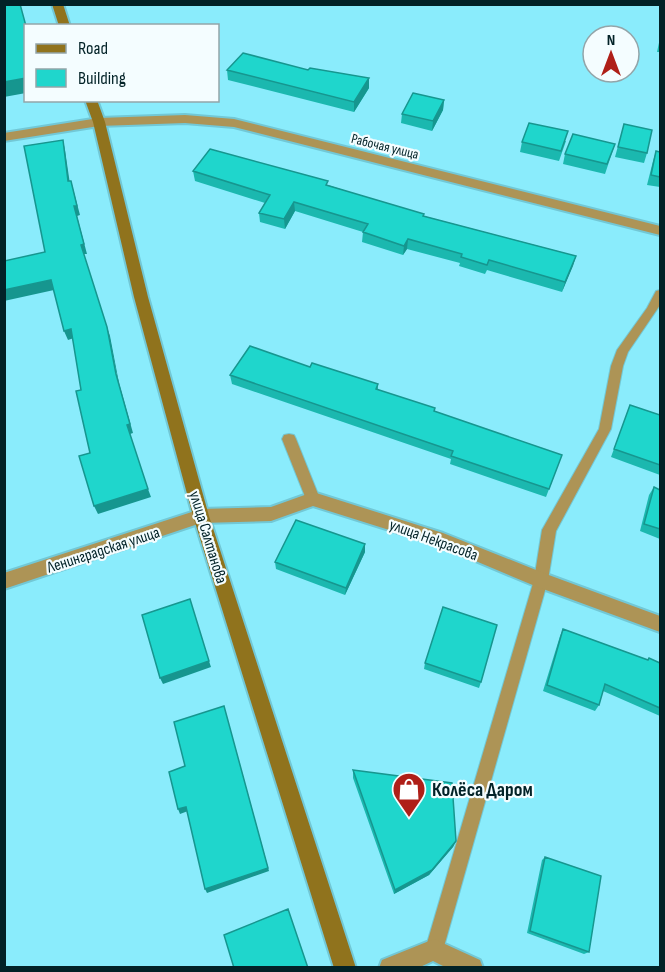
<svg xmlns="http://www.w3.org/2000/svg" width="665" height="972" viewBox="0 0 665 972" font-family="'Sofia Sans Condensed',sans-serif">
  <rect width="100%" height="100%" fill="#8aecfc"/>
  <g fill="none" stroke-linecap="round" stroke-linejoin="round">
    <defs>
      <path id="service" d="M660,290V305L628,352L623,366L611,429L556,531L548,580L443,950L440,956L434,959L428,956L425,950L534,580L542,530L599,429L611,366L617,350L647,308L656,291Z
        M289,434L294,435L296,439L320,499L318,503L313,505L308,503L306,499L282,439L284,435Z"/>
      <path id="minor" d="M185,115L234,119L660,226V235L234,127L185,123L99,126L4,141V133L99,118Z
        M313,492L443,533L546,574L660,616V632L535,586L440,546L313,506L271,521L201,523L4,589V573L201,509L271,507Z
        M434,939L480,960L483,968H447L433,961L418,968H379L382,960Z"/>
      <path id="secondary" d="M52,4H63L70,26H59Z
        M85,100H97L105,122L148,297L209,516L356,968H334L193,516L134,297L93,122Z"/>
    </defs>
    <use href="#service" stroke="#72c8d6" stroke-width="2"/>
    <use href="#minor" stroke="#72c8d6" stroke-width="4"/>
    <use href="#secondary" stroke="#72c8d6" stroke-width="4"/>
    <use href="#service" fill="#ad9456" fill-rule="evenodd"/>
    <use href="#minor" fill="#ad9456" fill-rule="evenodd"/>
    <use href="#secondary" fill="#90731d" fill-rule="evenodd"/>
  </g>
  <path fill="#1bb8af" d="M660,38V52H657Z
    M227,70L369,88L354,112L228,80Z
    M444,100L443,110L432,131L401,123L402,114Z
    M624,124L647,153L644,163L615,157Z
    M566,141L559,161L520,152L522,142Z
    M615,144L605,174L563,164L565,154Z
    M656,151L660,152V187L647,185L653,161Z
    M193,171L328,185L424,216L576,256L562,292L487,270L485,274L459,266L460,263L407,249L403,255L362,242L363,232L295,211L285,229L260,222L259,213L265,203L195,181Z
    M230,375L378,384V390L435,412L562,455L546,497L450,464L451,459L232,384Z
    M630,405L660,415V475L611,457Z
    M654,487L660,490V539L640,531L649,495Z
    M365,552L345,595L276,569L275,562Z
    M563,629L648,660L649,658L660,663V716L603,691L599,705L595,711L543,691L560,636Z
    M425,663L481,682L479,688L424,669Z
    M353,770L456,841L453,847L429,875L394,894L353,778Z
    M545,857L589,952L584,954L527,933L542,860Z"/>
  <path fill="#16968f" d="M26,78V93L4,97V82Z
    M369,78V88L354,112V102Z
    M444,100L443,110L432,131L433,121Z
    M63,140L65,150L71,191L68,181Z
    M71,181L80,215L77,216L87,254H84L81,245L74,206Z
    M294,202L295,211L285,229L284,219Z
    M408,239L407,249L403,255L404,246Z
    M576,256L573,266L562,292L565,282Z
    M51,280L54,290L4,301V290Z
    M107,327L110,336L119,383L133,433L130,434L127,425Z
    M71,329L74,338L68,340L64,331Z
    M148,489L151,497L98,514L94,506Z
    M365,544V552L345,595L346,588Z
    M209,661L211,667L163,684L160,678Z
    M224,706L269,871L207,893L205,889Z
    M186,807L188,811L180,814L178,809Z
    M456,841L453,847L429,875L394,894L395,890Z"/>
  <path fill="#1fd6cc" stroke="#16968f" stroke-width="1.5" d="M4,4H20L26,26V78L4,82Z
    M243,53L308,70L310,68L369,78L354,102L227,70Z
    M413,93L444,100L433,121L402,114Z
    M529,123L568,131L561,151L522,142Z
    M624,124L652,130L647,153L618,147Z
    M573,134L615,144L607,164L565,154Z
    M63,140L68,181H71L77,206H74L84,244L81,245L107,327L116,374L130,424L127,425L148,489L94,506L79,456L90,453L76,391L81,390L71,329L64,331L51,280L4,290V261L45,252L24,146Z
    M210,149L328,181L326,185L424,214L423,216L576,256L565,282L489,260L487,265L461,257L462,254L408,239L404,246L363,232L368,224L294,202L284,219L259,213L270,195L193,171Z
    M656,151L660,152V177L651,175Z
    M250,346L310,367L312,363L378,384L376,389L435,408L434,411L562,455L549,489L451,456L453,451L230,375Z
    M630,405L660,415V465L614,449Z
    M654,487L660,490V529L644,524Z
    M296,520L365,544L346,588L275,562Z
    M190,599L209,661L160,678L142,615Z
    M443,607L497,625L481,682L425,663Z
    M563,629L648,660L649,658L660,663V708L605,684L599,705L547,685Z
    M224,706L268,868L205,889L186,807L178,809L169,772L185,766L174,722Z
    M353,770L452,783L456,841L432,870L395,890Z
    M545,857L601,876L589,952L530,931Z
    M288,909L308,968H234L224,935Z"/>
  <defs>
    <symbol id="shop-pin" viewBox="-11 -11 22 30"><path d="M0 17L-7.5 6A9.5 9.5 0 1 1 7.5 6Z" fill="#af1f18" stroke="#f4fdff"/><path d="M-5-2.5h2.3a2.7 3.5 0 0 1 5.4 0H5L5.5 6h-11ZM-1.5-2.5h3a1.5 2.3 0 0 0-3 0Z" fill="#fff"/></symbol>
  </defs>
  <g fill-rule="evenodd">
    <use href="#shop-pin" x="390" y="770" width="38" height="52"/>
  </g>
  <g text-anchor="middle" stroke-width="4.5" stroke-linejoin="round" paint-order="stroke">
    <g font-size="14" fill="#022227" stroke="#f4fdff">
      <text transform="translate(385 146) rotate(14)" y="5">Рабочая улица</text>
    </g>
    <g font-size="16" fill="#022227" stroke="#f4fdff">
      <text transform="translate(209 537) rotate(73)" y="6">улица Салтанова</text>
      <text transform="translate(434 539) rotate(20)" y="6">улица Некрасова</text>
      <text transform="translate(103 549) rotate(-18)" y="6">Ленинградская улица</text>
    </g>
    <g font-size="20" font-weight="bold" fill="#022227" stroke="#f4fdff" text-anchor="start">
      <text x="432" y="796">Колёса Даром</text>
    </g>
  </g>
  <rect width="665" height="972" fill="none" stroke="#022227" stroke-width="12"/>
  <rect x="24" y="24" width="195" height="78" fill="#f4fdff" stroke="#93a5a9" stroke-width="1.5"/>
  <rect x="36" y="44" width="30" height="9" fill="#90731d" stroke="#93a5a9" stroke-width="1.5"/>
  <text x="78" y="54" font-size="18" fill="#022227">Road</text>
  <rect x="36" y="69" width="30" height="18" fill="#1fd6cc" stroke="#93a5a9" stroke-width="1.5"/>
  <text x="78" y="84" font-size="18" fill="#022227">Building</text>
  <g transform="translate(611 54)"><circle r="28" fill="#f4fdff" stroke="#93a5a9" stroke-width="1.5"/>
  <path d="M0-4.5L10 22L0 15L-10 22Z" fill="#af1f18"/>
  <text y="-9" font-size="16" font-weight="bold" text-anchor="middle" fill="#022227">N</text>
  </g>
</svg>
